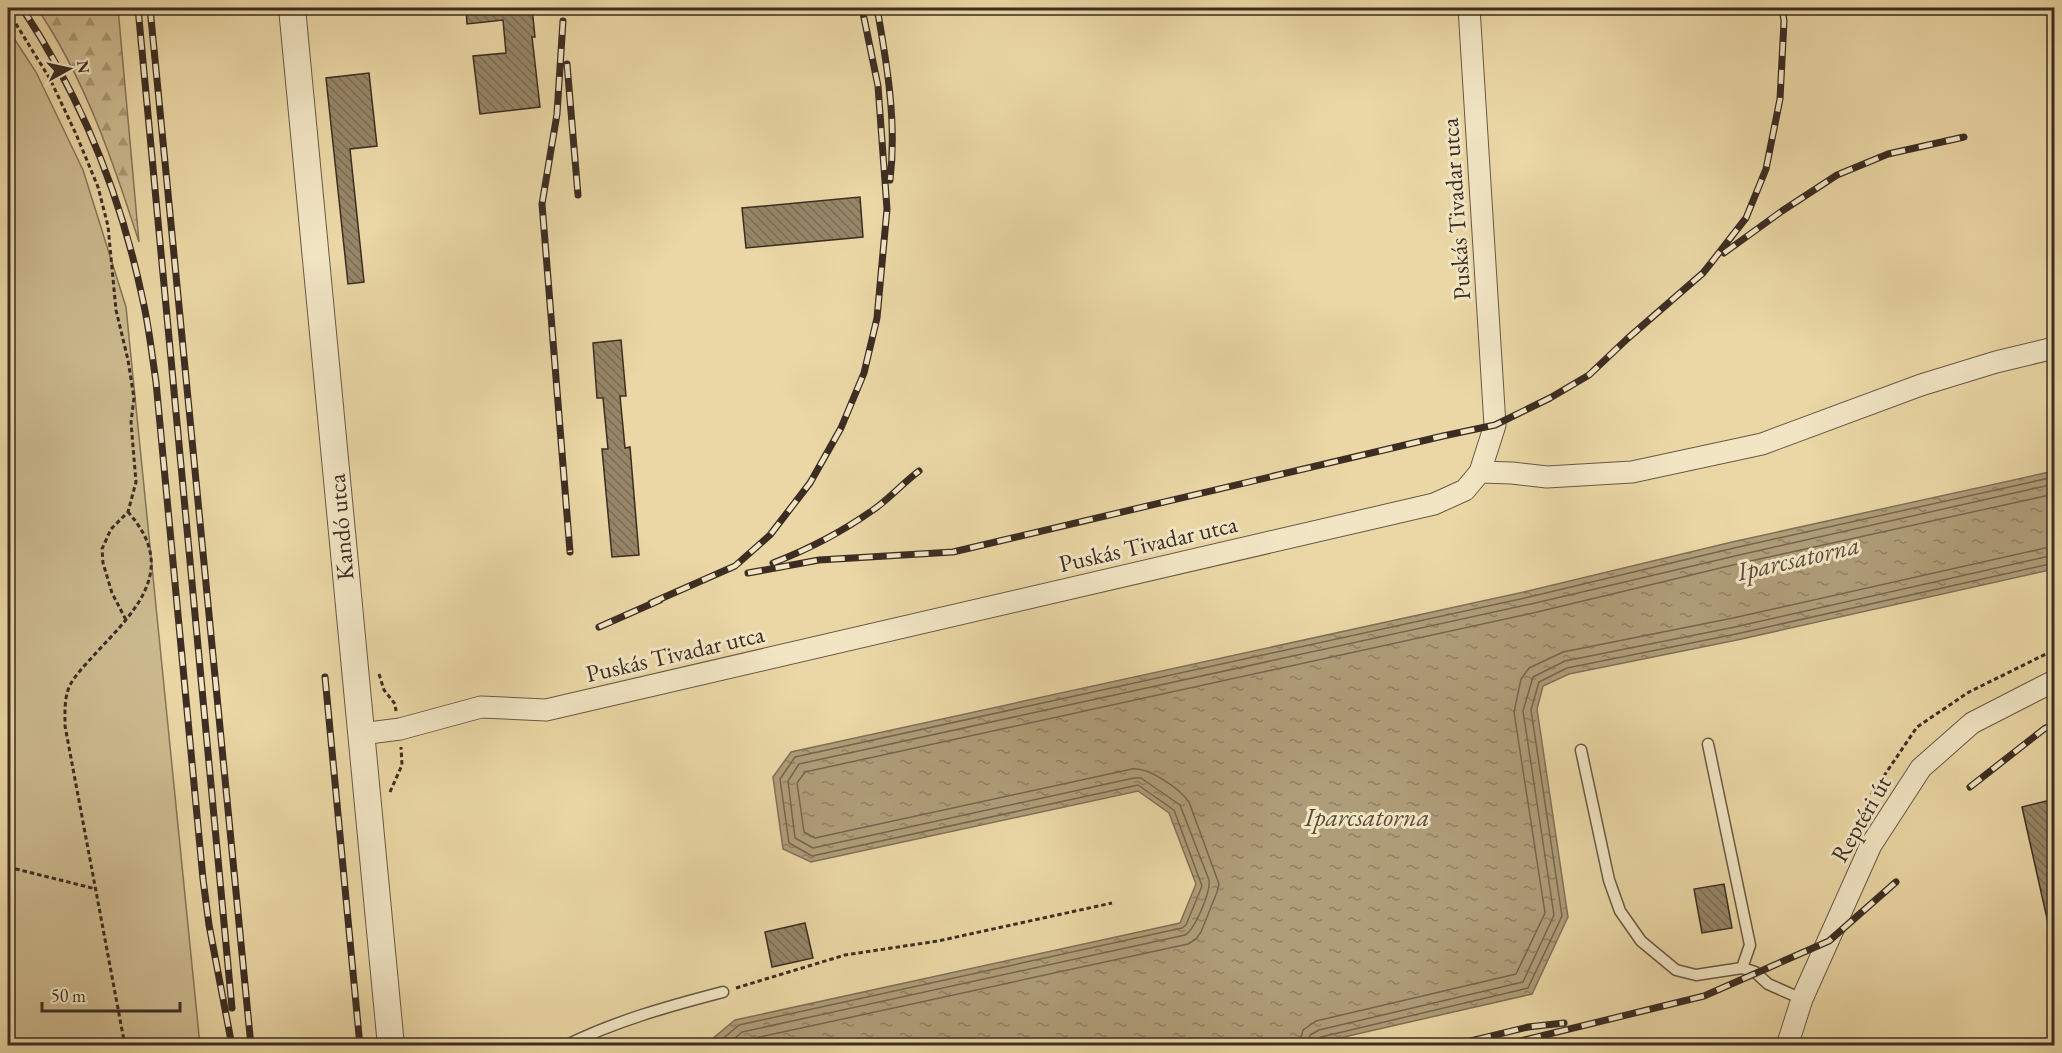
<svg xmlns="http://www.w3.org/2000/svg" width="2062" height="1053" viewBox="0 0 2062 1053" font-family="'EB Garamond',serif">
  <defs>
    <pattern id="forest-firs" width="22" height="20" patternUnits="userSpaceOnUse" patternTransform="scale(1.5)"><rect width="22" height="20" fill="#ccba8f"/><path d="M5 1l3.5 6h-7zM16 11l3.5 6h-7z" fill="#a79874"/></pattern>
    <pattern id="water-ripples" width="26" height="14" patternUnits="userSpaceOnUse" patternTransform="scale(1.5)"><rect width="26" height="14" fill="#af9d79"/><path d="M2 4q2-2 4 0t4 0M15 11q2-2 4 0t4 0" fill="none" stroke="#908063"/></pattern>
    <pattern id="building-back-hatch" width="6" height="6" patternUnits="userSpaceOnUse" patternTransform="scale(1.5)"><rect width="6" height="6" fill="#968567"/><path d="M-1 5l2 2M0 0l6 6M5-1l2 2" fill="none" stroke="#7c6d54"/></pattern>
  </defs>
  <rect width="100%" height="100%" fill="#ead7a5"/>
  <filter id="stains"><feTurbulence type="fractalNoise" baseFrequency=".00333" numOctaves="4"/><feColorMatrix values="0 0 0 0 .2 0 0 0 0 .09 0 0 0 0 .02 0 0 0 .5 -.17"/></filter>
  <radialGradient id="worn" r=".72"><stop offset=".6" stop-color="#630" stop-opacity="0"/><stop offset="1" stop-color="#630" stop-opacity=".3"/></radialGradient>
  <path fill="#ccba8f" stroke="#847459" stroke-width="1.5" d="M8,29L36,72L83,170L126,307L200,1045H8Z"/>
  <path fill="url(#forest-firs)" stroke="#847459" stroke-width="1.5" d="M37,8H118L139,242C113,161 85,79 37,8Z"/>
  <path fill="url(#water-ripples)" stroke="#817057" stroke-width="1.5" d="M2054,471V569L1737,640L1569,674L1543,686L1537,709L1568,917L1532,994L1309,1045H705L735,1020L1180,923L1196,884L1169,813L1138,791L811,862L783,849L773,777L791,752L1528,591L1732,542Z"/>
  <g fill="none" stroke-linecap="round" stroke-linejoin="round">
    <path stroke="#76654e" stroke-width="1.5" d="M714,1046L739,1025L1182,928L1186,925L1202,886L1174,810L1138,785L812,856L789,843L780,779L795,757L1529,597L1734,548L2054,477
      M726,1046L742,1032L1185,935C1195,929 1211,892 1209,880L1180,805L1141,778H1134L813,848L795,838L788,781L799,764L1531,604L1735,556L2054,484
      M740,1046L746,1040L1188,944L1196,939L1201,932L1217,892L1219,884L1189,802C1180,789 1149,767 1132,769L815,838L804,832L797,783L805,772L1533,613L1737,564L2054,494
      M1299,1046L1303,1030L1316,1021L1516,974L1545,913L1514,712L1521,679L1529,668L1563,652L1733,618L2054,546
      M1308,1046L1310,1035L1319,1030L1523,982L1554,915L1523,711L1533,677L1565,661L1735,627L2054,555
      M1315,1046L1316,1040L1321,1037L1528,988L1562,916L1531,710L1539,682L1567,668L1736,634L2054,563"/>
  </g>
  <path fill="url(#building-back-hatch)" stroke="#3c2d23" stroke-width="1.5" d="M466,8H532L535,37H532L540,107L480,114L473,56L506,53L503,20L467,24Z
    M369,73L377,146L350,149L364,282L348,284L326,78Z
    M860,197L863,237L746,248L742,208Z
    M621,340L626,396H620L625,448L630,447L639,555L612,557L602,449H608L603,398H597L593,343Z
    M2055,799V922L2048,923L2022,807Z
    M1724,884L1732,928L1702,933L1694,889Z
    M805,923L813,958L772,967L765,932Z"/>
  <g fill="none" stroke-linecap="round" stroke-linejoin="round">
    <defs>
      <path id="service" d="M1708,744L1750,945L1742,968
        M1581,750L1609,880L1620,911L1641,941L1676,970L1696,975L1742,968L1755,972L1768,984L1802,999
        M565,1046C615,1021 669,1006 723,992"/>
      <path id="minor" d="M1480,472L1512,473L1547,477L1632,472L1762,444L1921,385L1996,362L2054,348
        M361,734L400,729L481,707L546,710L1434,504L1465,490L1480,472L1495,425L1469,8
        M1787,1046L1802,999L1871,845L1921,768L1972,723L2054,681"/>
      <path id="tertiary" d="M292,8L391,1046"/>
    </defs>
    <use href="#service" stroke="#685844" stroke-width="13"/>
    <use href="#minor" stroke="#685844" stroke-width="23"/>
    <use href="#tertiary" stroke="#685844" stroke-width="28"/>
    <path stroke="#3c2d23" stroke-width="3" stroke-dasharray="4.5 3" stroke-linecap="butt" d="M8,11L50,79L76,134L98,187L108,226L116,310L128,360L134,398L131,422L136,482L128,512L111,529L102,549L103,563L112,593L126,620
      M379,674L384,690L395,704L396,711
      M390,792L402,765L401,747
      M1856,829L1867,801L1917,727L1969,692L2054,650
      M8,867L96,889
      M736,988L845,955L938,941L1112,903
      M125,1046L65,726C65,712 64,698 70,685C76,674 87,663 96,653C136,610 179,569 128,512"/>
    <use href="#service" stroke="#f1e5c4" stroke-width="10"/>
    <use href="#minor" stroke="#f1e5c4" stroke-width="21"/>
    <use href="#tertiary" stroke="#f1e5c4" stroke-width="26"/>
    <defs>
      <path id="rail" d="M22,8C81,97 121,195 143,301C149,327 152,355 156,382L203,879L209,925L232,1046
        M138,8L232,1008
        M150,8L251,1046
        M877,8C887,64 897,123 890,180
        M563,21L557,114L542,204L570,552
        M567,64L578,195
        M1724,253L1782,211L1837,175L1888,154L1964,137
        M773,563C809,549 842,532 873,510C889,499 903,483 919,471
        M748,573L819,560L953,552L1443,436L1495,425L1550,398L1589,375L1627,339L1703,273L1711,263L1746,218L1766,169L1780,99L1784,21L1782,8
        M651,603L735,566L770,535L810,483L841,428L864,373L877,318L887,209L878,86L862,8
        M599,627L660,600
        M325,677L360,1046
        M1970,787L2044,729L2054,724
        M1450,1046L1528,1027L1564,1023
        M1500,1046L1704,996L1829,941L1896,882"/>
    </defs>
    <use href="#rail" stroke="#3c2d23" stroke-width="7"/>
    <use href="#rail" stroke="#f1e5c4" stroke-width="4.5" stroke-dasharray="14" stroke-linecap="butt"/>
  </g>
  <g text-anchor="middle" stroke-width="6" stroke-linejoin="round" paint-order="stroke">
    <g font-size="24" fill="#3c2d23" stroke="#f1e5c4">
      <text transform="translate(1456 209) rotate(-94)" y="8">Puskás Tivadar utca</text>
      <text transform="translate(341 527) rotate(-95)" y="8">Kandó utca</text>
      <text transform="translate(1148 544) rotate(-13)" y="8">Puskás Tivadar utca</text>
      <text transform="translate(675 654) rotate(-13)" y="8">Puskás Tivadar utca</text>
      <text transform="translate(1861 819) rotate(-60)" y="8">Reptéri út</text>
    </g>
    <g font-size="26" font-style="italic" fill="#594938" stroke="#f1e5c4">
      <text transform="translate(1798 558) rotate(-13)" y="9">Iparcsatorna</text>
      <text x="1367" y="826">Iparcsatorna</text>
    </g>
  </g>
  <rect width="2062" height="1053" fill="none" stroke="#ead7a5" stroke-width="30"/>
  <rect x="9" y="9" width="2044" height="1035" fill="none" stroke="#3c2d23" stroke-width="3"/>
  <rect x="15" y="15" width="2032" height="1023" fill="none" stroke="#3c2d23" stroke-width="1.5"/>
  <g transform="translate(69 69) rotate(82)" stroke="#f1e5c4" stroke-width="4.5" paint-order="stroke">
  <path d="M0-4.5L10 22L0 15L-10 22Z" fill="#3c2d23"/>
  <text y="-9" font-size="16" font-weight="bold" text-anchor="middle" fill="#3c2d23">N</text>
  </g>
  <path d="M42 1002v9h138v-9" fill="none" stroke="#3c2d23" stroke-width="3"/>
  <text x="51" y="1002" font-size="18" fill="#3c2d23" stroke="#f1e5c4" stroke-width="4.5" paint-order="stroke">50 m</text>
  <rect width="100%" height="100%" filter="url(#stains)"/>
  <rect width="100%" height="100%" fill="url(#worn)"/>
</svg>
